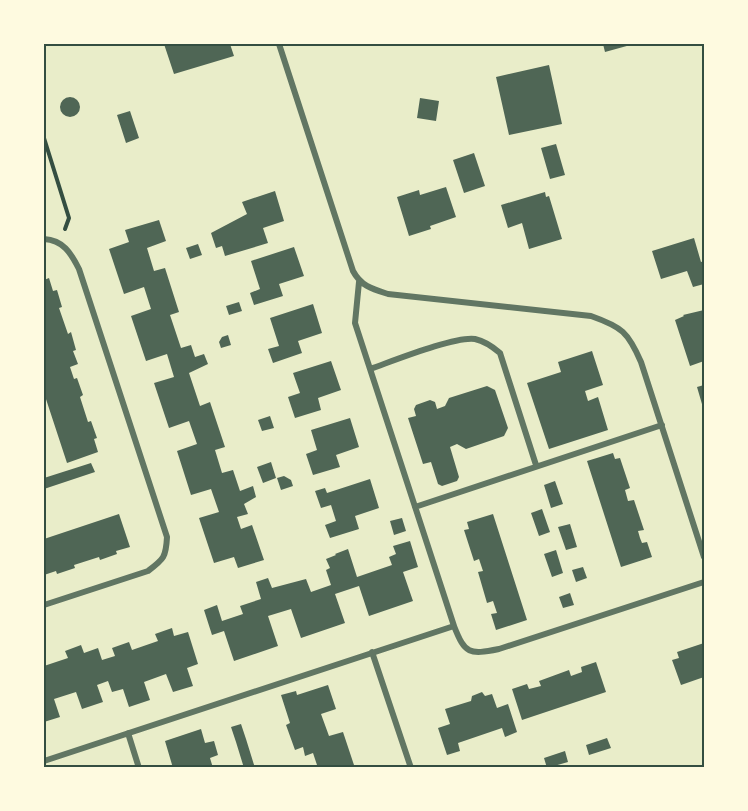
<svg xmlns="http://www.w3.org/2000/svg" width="748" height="811" viewBox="0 0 748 811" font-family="'Varela Round',sans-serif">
  <rect width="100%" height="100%" fill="#e9edc9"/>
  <path fill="#4f6655" d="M164,44H230L234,56L174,74Z
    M603,44H634L605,52Z
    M549,65L562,124L509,135L496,77Z
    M60 107a10 10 0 1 1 20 0a10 10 0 1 1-20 0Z
    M420,98L439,101L436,121L417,118Z
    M130,111L139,138L126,143L117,115Z
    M556,144L565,175L550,179L541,148Z
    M474,153L485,186L464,193L453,160Z
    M446,187L456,217L430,226L431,229L409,236L397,197L419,190L420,195Z
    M275,191L284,221L263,228L268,243L225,256L222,246L216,248L211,233L247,214L242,202Z
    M545,192L546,197L549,196L562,239L529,249L522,223L508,228L501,205Z
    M159,220L166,241L147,248L154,271L165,268L179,312L170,315L181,348L191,345L195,357L204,354L208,364L189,373L200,406L210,402L225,447L215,450L222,473L233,470L240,491L253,486L256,497L244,504L248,514L237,517L241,529L252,525L264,560L238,568L234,557L214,563L199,518L219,512L211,489L191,495L177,451L197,444L189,421L169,428L154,383L174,377L167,354L146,361L131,316L151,309L144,287L124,294L109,249L129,242L125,230Z
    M694,238L701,262L704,261V284L693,287L687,271L661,279L652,251Z
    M198,244L202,255L190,259L186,248Z
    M294,247L304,276L279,284L283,296L254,305L250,293L260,289L251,261Z
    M49,278L53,291L57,290L62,307L59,308L68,334L71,332L76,350L73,351L78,364L70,367L74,379L77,378L83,395L80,397L88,422L91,421L97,438L94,439L98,452L67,463L44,393V374H46L44,365V280Z
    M239,302L242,311L229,315L226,306Z
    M313,304L322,333L298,341L302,353L273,363L268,349L279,346L270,318Z
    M704,310V361L690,366L675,320L684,316L683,315Z
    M228,335L231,345L221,348L219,342L222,337Z
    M592,351L603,385L585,391L588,401L598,397L608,430L549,449L527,383L561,372L558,362Z
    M331,361L341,390L318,398L321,410L295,418L288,397L300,393L293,373Z
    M704,385V411L697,387Z
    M487,386L495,390L508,428L504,436L466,449L457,444L450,447L459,477L457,481L442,486L438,484L431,462L423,464L408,418L416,416L414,409L416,405L430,400L435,402L437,409L445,406L449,398Z
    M270,416L274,428L262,431L258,420Z
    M350,418L359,447L336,455L340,467L313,475L306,454L317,450L311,430Z
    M613,453L615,459L620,458L630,488L625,490L628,501L634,500L644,530L638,531L640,538L642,543L647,542L652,557L621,567L587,461Z
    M271,462L276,478L263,483L257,467Z
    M91,463L95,472L44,489V478Z
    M284,476L291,480L293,486L281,490L277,478Z
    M370,479L379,508L355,516L359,529L330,538L325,525L336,521L331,505L321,508L315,491L325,488L327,493Z
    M555,481L563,504L551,508L544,485Z
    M542,509L550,532L539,536L531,513Z
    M119,514L130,547L116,551L117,554L100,560L99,557L74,565L75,568L57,574L56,571L44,575V539Z
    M493,514L527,620L496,630L491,614L497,613L493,601L487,603L478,572L483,571L479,559L474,561L464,530L469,529L467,522Z
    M402,518L406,531L394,535L390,521Z
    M570,524L577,547L566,550L558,527Z
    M410,541L418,567L403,572L413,601L369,616L359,586L335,594L345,623L301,638L291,609L268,616L278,646L234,661L224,631L212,635L204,610L217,605L222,621L243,614L240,606L261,599L256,582L268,578L272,588L306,579L311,592L331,585L326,570L330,568L326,559L336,555L335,554L348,549L357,577L392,565L389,557L396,554L393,546Z
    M556,550L563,573L552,577L544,554Z
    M583,567L587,578L576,582L572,570Z
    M570,593L574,605L563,608L559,597Z
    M172,628L174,636L188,632L198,664L187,668L193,686L173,692L166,674L144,682L150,700L129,707L123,689L112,692L108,681L97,685L103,702L82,709L76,692L54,699L60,717L44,722V666L68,658L65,651L81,645L84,653L98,648L102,660L115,656L112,648L129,642L132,650L158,641L155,634Z
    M704,643V677L681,685L672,660L679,658L677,652Z
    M596,662L606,692L522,720L512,689L527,684L529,689L541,686L539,681L569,670L571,676L582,672L581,667Z
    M328,685L336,709L321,714L329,736L343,732L355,768H318L313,753L305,756L303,747L295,750L286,725L290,723L281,695L296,691L297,695Z
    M482,692L485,696L492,694L497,708L508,704L517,732L505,737L502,728L458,743L460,751L447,755L438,728L450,724L445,709L471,701L472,696Z
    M241,724L246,739L255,768H244L236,742L231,727Z
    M201,729L205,743L214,741L218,755L210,758L213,768H173L165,741Z
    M607,738L611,748L589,755L586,745Z
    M565,751L568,762L547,768L544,758Z"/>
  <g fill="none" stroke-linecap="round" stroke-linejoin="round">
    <path stroke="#344e41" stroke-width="4" d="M44,138L69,218L65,229"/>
    <path stroke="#617663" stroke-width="6" d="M279,44L353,271C361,286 372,289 388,294L591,316C622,327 628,332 641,362L704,557
      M44,239C63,240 71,253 79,269L167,537C166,557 164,559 148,571L44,605
      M370,369C393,361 455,336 475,339C484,341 493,347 500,353L536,465
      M415,507L662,425
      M454,626C465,654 469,655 499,649L704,582
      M372,652L411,768
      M128,733L139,768
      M44,761L454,626L355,323L359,282"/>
  </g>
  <rect width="748" height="811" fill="none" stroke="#fefae0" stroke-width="90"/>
  <rect x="45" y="45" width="658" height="721" fill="none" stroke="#344e41" stroke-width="2"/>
</svg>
